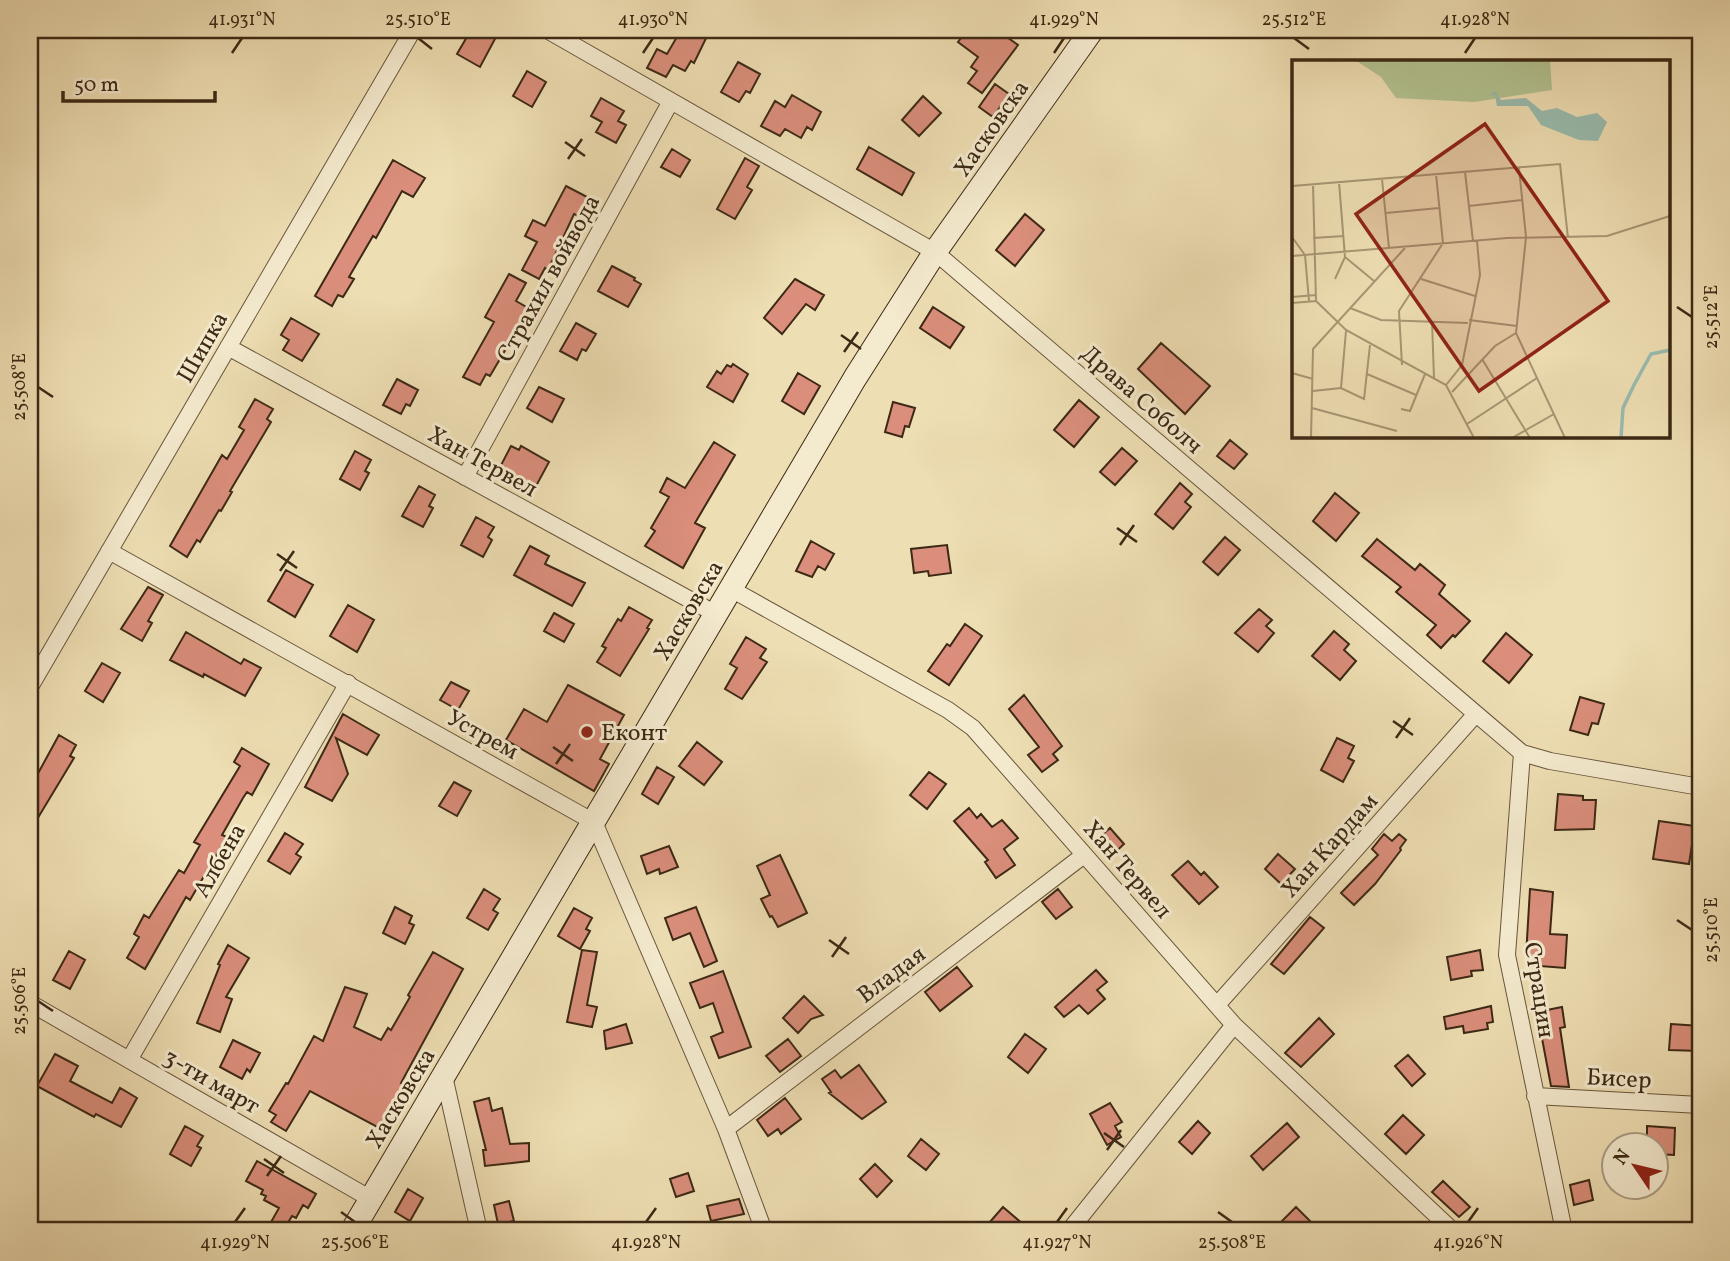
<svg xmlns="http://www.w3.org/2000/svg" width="1730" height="1261" viewBox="0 0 1730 1261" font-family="Vollkorn,serif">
  <rect width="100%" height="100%" fill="#eedeb3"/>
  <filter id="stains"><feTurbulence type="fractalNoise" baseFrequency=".00286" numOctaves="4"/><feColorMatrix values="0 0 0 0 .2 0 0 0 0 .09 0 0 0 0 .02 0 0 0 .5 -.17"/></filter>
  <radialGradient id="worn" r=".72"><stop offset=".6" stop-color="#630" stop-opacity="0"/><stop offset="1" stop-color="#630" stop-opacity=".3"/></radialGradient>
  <path fill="#da8e7b" stroke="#3d2915" stroke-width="2" d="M471,30H482L496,37L480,67L457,54Z
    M681,30H710L694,63L691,61L685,71L673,65L666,77L647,68L657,49L667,54Z
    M967,30H997L1018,45L982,93L968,83L977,71L971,67L978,57L958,42Z
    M738,62L760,74L750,93L746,91L739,102L721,92Z
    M527,71L546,82L532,107L513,96Z
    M995,84L1009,94L993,117L979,107Z
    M792,95L821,112L812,130L807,127L801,138L785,129L780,136L761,126L775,101L785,107Z
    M923,96L941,113L919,136L902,120Z
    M601,98L624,111L618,121L626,125L616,143L596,132L602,122L591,116Z
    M869,147L914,173L902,195L857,169Z
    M672,149L690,160L680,177L661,167Z
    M745,158L759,166L747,187L752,190L735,219L717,209Z
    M393,160L425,178L413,197L402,191L376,238L373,236L349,277L354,279L343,297L338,295L332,306L315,296Z
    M566,186L589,198L579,216L574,214L548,270L545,268L539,279L522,270L537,242L525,236L533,220L545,226Z
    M1025,214L1044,230L1015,266L996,250Z
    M612,266L635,278L634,280L641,284L628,307L598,291Z
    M509,274L526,283L516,301L528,308L523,318L526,320L516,338L513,337L490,376L486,374L480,385L463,377L494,322L485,317Z
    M795,279L824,295L815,310L806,304L782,334L764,318Z
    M933,307L964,327L950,348L920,328Z
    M291,318L319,334L302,361L283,350L289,340L281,335Z
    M576,323L596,334L586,351L582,349L577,360L560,351Z
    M1161,343L1210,386L1185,414L1138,369Z
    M733,364L748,374L733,402L707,387L717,371L721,374L727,365L731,367Z
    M798,373L820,386L804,414L782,401Z
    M397,379L418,390L410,406L406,404L401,414L383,405Z
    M539,387L564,399L552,422L527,408Z
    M255,399L273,409L267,419L271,422L230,491L232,492L221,511L219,510L200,542L197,540L187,557L170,546L222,455L227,459L244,430L239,427Z
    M1079,400L1099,417L1074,447L1054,430Z
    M893,402L915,408L909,427L905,426L902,437L885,432Z
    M1230,440L1247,454L1234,469L1217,456Z
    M714,442L735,455L695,523L705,528L683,568L645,546L655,531L651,528L669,497L660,492L667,478L685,488Z
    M511,446L519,450L521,446L549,462L535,488L499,469Z
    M1122,448L1137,461L1115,485L1100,472Z
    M355,451L371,460L365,471L369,473L360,490L340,479Z
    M1180,483L1192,494L1185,502L1191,507L1173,529L1155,514Z
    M419,486L435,495L429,506L433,508L423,527L402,516Z
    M1335,493L1359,513L1336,541L1313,521Z
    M476,517L494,527L488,537L492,540L483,557L461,545Z
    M1225,537L1240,550L1218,575L1203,562Z
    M1377,539L1415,570L1420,564L1445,585L1439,594L1470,621L1455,637L1453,635L1441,648L1427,635L1436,625L1396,592L1401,587L1362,556Z
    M811,541L834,554L825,570L818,566L812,577L796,571Z
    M947,545L951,573L929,576L928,571L914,573L911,549Z
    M530,546L549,556L545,564L585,583L572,606L514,575Z
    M286,570L313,585L295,617L268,601Z
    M148,587L163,595L148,621L152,623L142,641L121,629Z
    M348,605L374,620L357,652L330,636Z
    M629,607L652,620L647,628L649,629L620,676L597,662L606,648L602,646L618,619L621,621Z
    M1259,609L1272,620L1266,626L1274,633L1258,652L1235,633Z
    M554,613L574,624L564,642L544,631Z
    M965,624L982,636L949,685L928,671L947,644L950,646Z
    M1334,631L1349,644L1344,650L1356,661L1340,680L1312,656Z
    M186,632L241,664L244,659L261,668L245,696L204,674L203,677L170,660Z
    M1506,633L1532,655L1509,683L1483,661Z
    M746,637L766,649L760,658L767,662L742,699L725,689L737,668L730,664Z
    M102,663L120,673L103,702L85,691Z
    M451,682L469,691L458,710L440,700Z
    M568,685L624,715L600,759L609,764L594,791L506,740L524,709L547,722Z
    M1024,695L1062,746L1053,754L1058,760L1042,772L1028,755L1039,747L1009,709Z
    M1580,697L1604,704L1598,724L1592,723L1588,735L1570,730Z
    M343,714L379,735L367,755L336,738L348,774L332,801L305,787Z
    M59,735L76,745L70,756L74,758L30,831V788Z
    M1337,738L1354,746L1348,758L1354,761L1343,782L1321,770Z
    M697,742L722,762L704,785L679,766Z
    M242,748L269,764L252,795L247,792L243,798L222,835L227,837L190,900L186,897L145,969L127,958L139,937L134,934L144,915L149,918L179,870L184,873L200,845L194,842L240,766L234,762Z
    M657,767L674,777L658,804L642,794Z
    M929,772L946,784L927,809L910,795Z
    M454,782L471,791L457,816L439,806Z
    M1558,794L1583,796V800H1596L1594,829L1555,830Z
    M969,808L977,818L981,814L992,827L1002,820L1018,838L1004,849L1015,865L996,878L985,862L988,860L954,821Z
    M1659,821L1695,826L1689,864L1653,859Z
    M1110,828L1124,844L1109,858L1094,842Z
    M285,833L303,844L296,854L301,857L290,874L268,861Z
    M1384,834L1392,841L1399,834L1406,840L1400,848L1401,850L1375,884L1354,905L1341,893L1378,855L1372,849Z
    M669,846L678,867L660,874L659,869L647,874L641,856Z
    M1278,854L1295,869L1281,884L1265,869Z
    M780,855L807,913L778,927L772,916L770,917L761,899L770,895L757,866Z
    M1188,861L1201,875L1204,872L1218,887L1199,904L1172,875Z
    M484,889L500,899L493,910L498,913L488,930L467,918Z
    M1058,889L1072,907L1056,919L1042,902Z
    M1530,889L1553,892L1550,934L1567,935L1565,968L1540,966L1534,964V957L1526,956Z
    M395,907L412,916L409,923L414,925L405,944L383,933Z
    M696,907L717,961L704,967L690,933L673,940L665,918Z
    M574,908L592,918L586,929L590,931L580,949L558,936Z
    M1310,917L1324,928L1284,974L1271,964Z
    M228,945L249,958L226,997L232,999L220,1032L197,1023L220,965L218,964Z
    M582,950L597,952L587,1005L597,1007L592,1027L567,1022Z
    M1480,950L1483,970L1471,971L1472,976L1451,980L1447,957Z
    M69,951L85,960L70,989L53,980Z
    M433,952L463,969L401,1083L410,1087L391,1122L386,1120L381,1129L310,1091L286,1131L271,1122L276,1115L269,1111L286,1083L288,1084L314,1036L323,1041L345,987L367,994L354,1027L381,1040L388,1028L391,1030L410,997L408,995Z
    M957,967L972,986L940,1011L925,992Z
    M1096,970L1107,982L1097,990L1105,999L1088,1014L1079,1005L1064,1017L1055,1007Z
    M723,971L751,1047L719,1058L711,1037L723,1032L713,1003L700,1008L690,983Z
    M804,996L823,1015L811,1019L798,1033L783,1018Z
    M1491,1006L1493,1022L1487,1023L1488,1029L1464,1033L1463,1026L1446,1029L1444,1017Z
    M1562,1007L1565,1027L1560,1028L1569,1087L1551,1086L1537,1012Z
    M1319,1018L1334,1034L1301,1067L1285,1053Z
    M626,1024L632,1043L606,1049L604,1031Z
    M1671,1024L1700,1026V1051L1669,1050Z
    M1025,1034L1046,1049L1028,1073L1008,1057Z
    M788,1039L801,1056L780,1072L766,1056Z
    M233,1040L260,1053L250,1072L247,1069L242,1079L220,1067Z
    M55,1054L78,1066L70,1081L112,1103L120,1088L137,1098L121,1127L96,1114L94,1117L37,1086Z
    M1408,1055L1425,1074L1412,1086L1395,1066Z
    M859,1065L886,1102L862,1119L829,1093L831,1092L822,1079L835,1070L841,1078Z
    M489,1098L492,1111L502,1108L510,1144L529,1143V1161L485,1166L483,1150H486L474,1102Z
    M785,1098L801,1119L781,1134L778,1129L768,1136L757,1120Z
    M1110,1103L1122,1122L1115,1126L1121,1137L1107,1145L1090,1114Z
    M1403,1115L1424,1135L1406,1154L1385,1134Z
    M1198,1121L1210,1133L1192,1154L1179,1142Z
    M1287,1123L1299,1137L1263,1170L1251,1156Z
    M185,1126L203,1136L197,1146L201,1148L191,1166L170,1154Z
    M1647,1126L1675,1128L1674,1155L1656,1154V1145H1647Z
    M921,1139L939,1154L926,1170L908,1156Z
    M257,1161L316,1194L308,1208L303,1205L296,1218L292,1216L283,1231H266L279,1208L264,1200L266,1196L261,1194L263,1190L246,1181Z
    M875,1164L892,1181L877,1197L860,1179Z
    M688,1173L694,1191L676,1197L670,1179Z
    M1589,1180L1593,1200L1574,1205L1570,1185Z
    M1443,1181L1470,1207L1459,1217L1432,1192Z
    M408,1189L423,1198L410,1221L395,1212Z
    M739,1199L744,1214L711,1221L707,1206Z
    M509,1201L514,1221L498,1224L494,1205Z
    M1003,1207L1031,1231H982Z
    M1296,1207L1311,1222L1301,1231H1291L1282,1221Z"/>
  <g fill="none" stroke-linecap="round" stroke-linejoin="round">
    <defs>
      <path id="street" d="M547,30L935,252L1522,753L1550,761L1700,787
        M228,347L716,614
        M465,477L671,101
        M109,551L594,822L726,1129L764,1231
        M731,589L948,710L973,728L1234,1025L1453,1231
        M30,687L413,30
        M1522,753L1507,955L1564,1231
        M30,1003L371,1199
        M1217,1005L1475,715
        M129,1060L348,683
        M444,1076L479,1231
        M1535,1096L1700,1105
        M726,1129L1084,855
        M1069,1231L1234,1025"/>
      <path id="secondary" d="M352,1231L855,378L935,252L1092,30"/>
    </defs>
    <use href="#street" stroke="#69563c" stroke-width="18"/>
    <use href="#secondary" stroke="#3d2915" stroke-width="25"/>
    <use href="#street" stroke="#f4eace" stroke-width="16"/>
    <use href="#secondary" stroke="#f4eace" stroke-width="23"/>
  </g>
  <path fill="none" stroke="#3d2915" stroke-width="2.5" d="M418,38L432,49M1294,38L1309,49M232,53L242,38M643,53L653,38M1054,53L1064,38M1465,53L1475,38M565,142L585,156M568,159L582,139M1677,307L1692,317M841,335L861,349M844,352L858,332M38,387L53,397M1117,528L1137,542M1120,545L1134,525M277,554L297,568M280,571L294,551M1393,721L1413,735M1396,738L1410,718M553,747L573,761M556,764L570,744M1677,920L1692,930M829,940L849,954M832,957L846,937M38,1001L53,1011M1104,1133L1124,1147M1107,1150L1121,1130M264,1159L284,1173M267,1176L281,1156M341,1212L355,1222M1218,1212L1232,1222M235,1222L245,1208M646,1222L656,1208M1057,1222L1067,1208M1468,1222L1478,1208"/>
  <circle fill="#8f2418" stroke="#f4eace" stroke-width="2.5" cx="587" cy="732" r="7"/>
  <g text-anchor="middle" stroke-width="6" stroke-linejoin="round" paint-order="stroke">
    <g font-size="24" fill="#3d2915" stroke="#f4eace">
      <text transform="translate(991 128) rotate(-55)" y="8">Хасковска</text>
      <text transform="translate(548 278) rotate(-61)" y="8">Страхил войвода</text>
      <text transform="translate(202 347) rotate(-60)" y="8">Шипка</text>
      <text transform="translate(1142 399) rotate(41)" y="8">Драва Соболч</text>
      <text transform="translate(483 461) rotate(29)" y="8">Хан Тервел</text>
      <text transform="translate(688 610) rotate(-59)" y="8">Хасковска</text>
      <text transform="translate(483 734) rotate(29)" y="8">Устрем</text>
      <text transform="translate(1329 845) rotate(-48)" y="8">Хан Кардам</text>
      <text transform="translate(219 860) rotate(-60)" y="8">Албена</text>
      <text transform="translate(1128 869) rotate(49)" y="8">Хан Тервел</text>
      <text transform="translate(891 974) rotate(-37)" y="8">Владая</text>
      <text transform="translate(1540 990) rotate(81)" y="8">Страцин</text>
      <text transform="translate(1619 1078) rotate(3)" y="8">Бисер</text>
      <text transform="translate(212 1081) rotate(30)" y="8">3-ти март</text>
      <text transform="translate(400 1098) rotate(-59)" y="8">Хасковска</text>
    </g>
    <g font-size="24" fill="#3d2915" stroke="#f4eace" text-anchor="start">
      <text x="601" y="740">Еконт</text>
    </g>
  </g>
  <g transform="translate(1292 60)">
    <rect width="378" height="378" fill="#eedeb3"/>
    <path d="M63,0H258L260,30L182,42L104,38L89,17Z" fill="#b3c291"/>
    <path d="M203,31L209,40L234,38L250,51L265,48L285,57L305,53L315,62L306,81L287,80L249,65L236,46H205L203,35H197Z" fill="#99bcaf"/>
    <path fill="none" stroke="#99bcaf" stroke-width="3.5" d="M329,378L331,348L342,325L359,294L378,290"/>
    <path fill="none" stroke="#a79674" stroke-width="2" d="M227,108L234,177L224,273L273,378M173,112L181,181M90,119L97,188M47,122L53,197L82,221M21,124L24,241L54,270L154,325L182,378M0,126L268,104L276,178M177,146L230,140M94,153L147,148M0,177L13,195L17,241M21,178L52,176M0,196L215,178L315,176L378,156M43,219L53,197M129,219L183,236M0,237L24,235M0,243L24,241M58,248L89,260L176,263M177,260L225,266M140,261L142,318M190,299L238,378M110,305L107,251L151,183L144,114M0,313L21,319M75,314L124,335M154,325L170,305L188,215L185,181M49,328L54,271M21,331L49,328L72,339L78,285M160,332L203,286L224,273M20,348L105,371M109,349L118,351L133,314M175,364L245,318M19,378L21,289L113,188M220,378L262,354"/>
    <path fill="#8f2418" fill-opacity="0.15" stroke="#8f2418" stroke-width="3.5" d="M193,64L316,241L187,331L64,154Z"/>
    <rect width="378" height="378" fill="none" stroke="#3d2915" stroke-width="3.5"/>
  </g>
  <rect width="1730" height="1261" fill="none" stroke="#eedeb3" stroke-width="77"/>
  <g transform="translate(1635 1166) rotate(305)"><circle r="33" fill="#f4eace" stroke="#ab9d84" stroke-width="2"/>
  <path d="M0-5L12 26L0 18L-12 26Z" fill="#8f2418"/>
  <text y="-10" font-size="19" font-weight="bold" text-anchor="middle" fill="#3d2915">N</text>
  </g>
  <path d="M63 91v10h152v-10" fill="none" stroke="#3d2915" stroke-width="3.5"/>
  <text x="74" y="91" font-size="21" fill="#3d2915" stroke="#f4eace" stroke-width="5" paint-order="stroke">50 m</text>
  <rect x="38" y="38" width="1654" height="1184" fill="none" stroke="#3d2915" stroke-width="2.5"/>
  <g font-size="18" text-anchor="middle" fill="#3d2915">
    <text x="242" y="25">41.931°N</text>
    <text x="418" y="25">25.510°E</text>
    <text x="653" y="25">41.930°N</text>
    <text x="1064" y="25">41.929°N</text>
    <text x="1294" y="25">25.512°E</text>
    <text x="1475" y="25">41.928°N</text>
    <text transform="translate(1711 317) rotate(-90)" y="6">25.512°E</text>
    <text transform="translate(19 387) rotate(-90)" y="6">25.508°E</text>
    <text transform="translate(1711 930) rotate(-90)" y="6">25.510°E</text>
    <text transform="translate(19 1001) rotate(-90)" y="6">25.506°E</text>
    <text x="235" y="1248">41.929°N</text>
    <text x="355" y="1248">25.506°E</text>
    <text x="646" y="1248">41.928°N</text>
    <text x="1057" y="1248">41.927°N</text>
    <text x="1232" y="1248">25.508°E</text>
    <text x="1468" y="1248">41.926°N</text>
  </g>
  <rect width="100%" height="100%" filter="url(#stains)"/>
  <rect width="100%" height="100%" fill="url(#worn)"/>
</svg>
